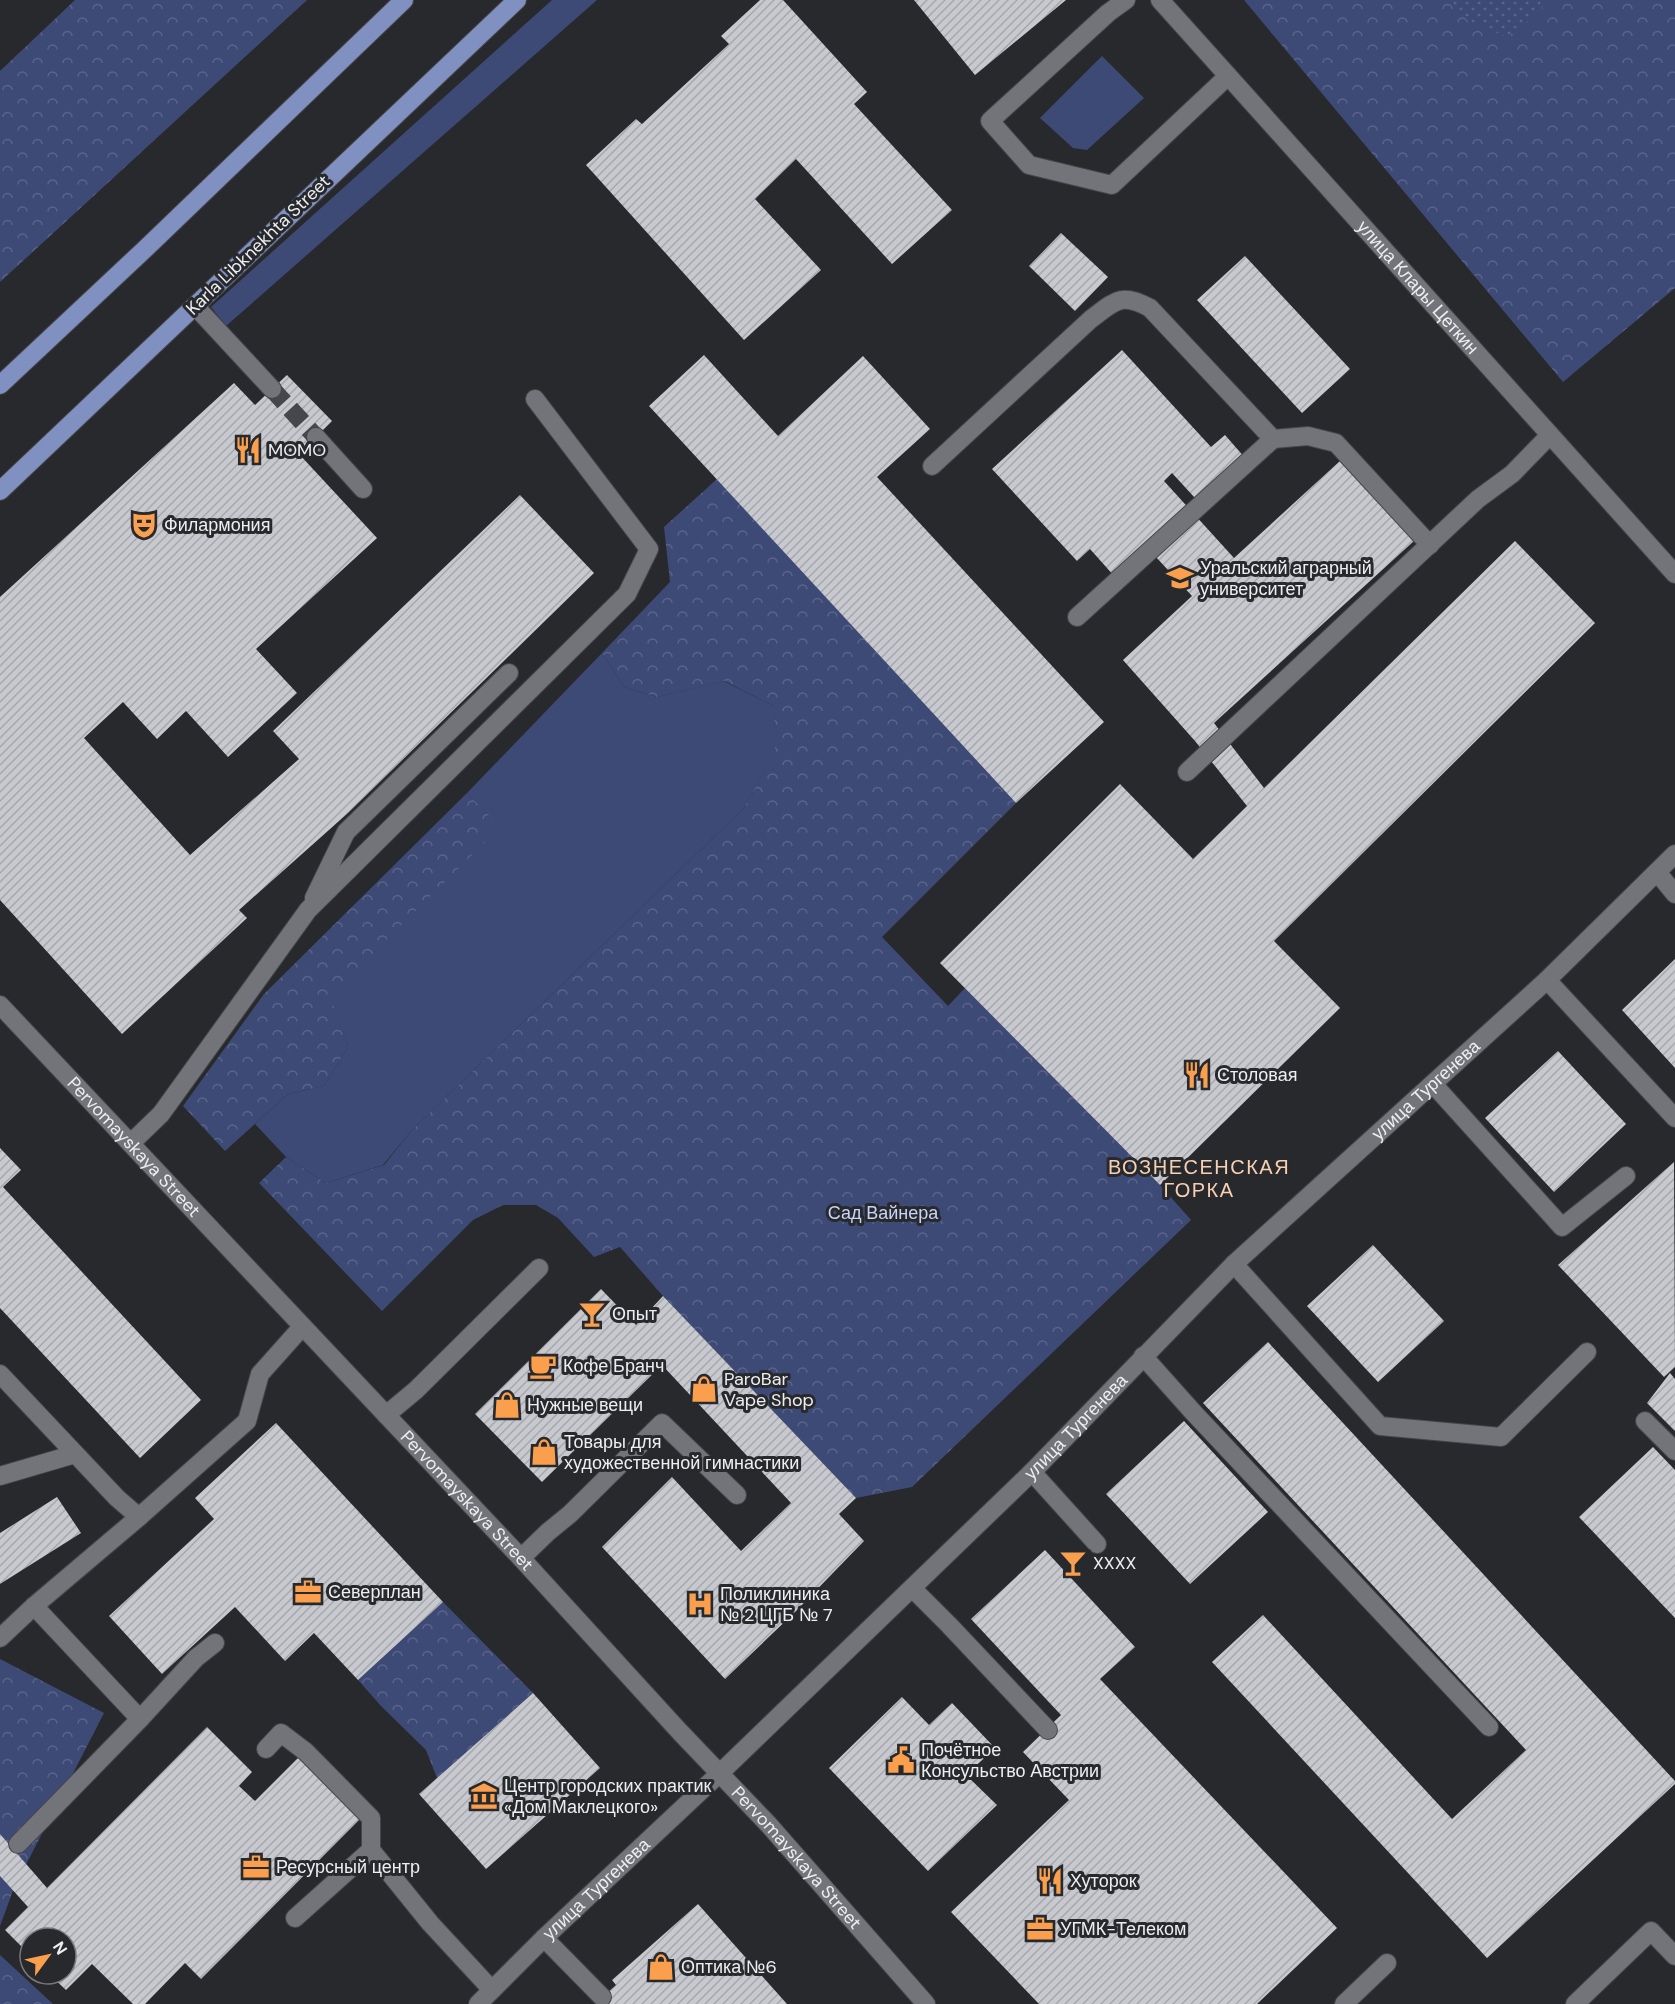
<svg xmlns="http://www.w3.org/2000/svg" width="1675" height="2004" viewBox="0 0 1675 2004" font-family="'DM Sans',sans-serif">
  <defs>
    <pattern id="forest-crowns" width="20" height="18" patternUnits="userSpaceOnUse" patternTransform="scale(1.5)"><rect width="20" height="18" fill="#3e4a76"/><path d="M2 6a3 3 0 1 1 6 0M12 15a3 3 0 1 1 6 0" fill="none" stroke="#5a648a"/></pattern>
    <pattern id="garden-dots" width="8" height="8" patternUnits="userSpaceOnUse" patternTransform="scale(1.5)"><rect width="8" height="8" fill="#3e4a76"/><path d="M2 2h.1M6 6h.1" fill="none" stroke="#5a648a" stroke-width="1.8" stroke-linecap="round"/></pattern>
    <pattern id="building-hatch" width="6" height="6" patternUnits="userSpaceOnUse" patternTransform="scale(1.5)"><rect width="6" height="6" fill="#c7c9cf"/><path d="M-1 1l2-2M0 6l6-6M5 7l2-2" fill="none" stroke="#a7a8ad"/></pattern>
  </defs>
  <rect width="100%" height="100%" fill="#27292d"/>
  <path fill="#3e4a76" d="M552,0H597L226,326L211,307Z
    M1102,56L1144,98L1087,150L1073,148L1040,118Z
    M602,653L624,687L657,697L723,681L774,706L776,751L744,808L413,1129L383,1165L326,1183L286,1157L255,1124L288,1094L324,1086L348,1047L329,996L499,827L467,793Z"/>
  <path fill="url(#forest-crowns)" d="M75,0H307L0,282V71Z
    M1244,0H1675V288L1563,382Z
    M717,479L1016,803L882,937L948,1006L965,988L1160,1185L1191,1220L912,1487L856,1498L663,1296L620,1247L594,1257L558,1218L536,1205H503L473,1220L382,1311L259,1183L286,1157L326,1183L384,1165L413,1129L744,808L775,752L774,706L724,681L657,697L624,687L602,653L670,582L664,527Z
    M467,793L500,827L330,996L348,1047L324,1086L288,1094L225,1151L183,1106L264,994Z
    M443,1602L533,1693L437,1778L426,1750L381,1706L358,1680Z
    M0,1659L104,1713L14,1888L0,1926Z
    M0,1955L53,2004H0Z"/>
  <path fill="url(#garden-dots)" d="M1449,0H1541L1542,10L1507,37L1467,20Z"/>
  <path fill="url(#building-hatch)" d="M760,0H783L867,92L854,104L952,210L892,264L796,159L755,199L821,270L744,340L586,165L636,119L642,124L729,44L721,36Z
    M914,0H1066L975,75Z
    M1061,233L1108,277L1075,311L1029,266Z
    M1245,256L1350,369L1302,413L1197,300Z
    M1122,350L1211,447L1225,435L1253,467L1206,510L1172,473L1164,481L1234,558L1341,460L1414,541L1214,723L1264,788L1515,541L1595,623L1274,941L1340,1008L1160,1185L940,963L1120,784L1193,859L1247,806L1195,741L1123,660L1192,596L1155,556L1123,586L1090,549L1077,561L992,469Z
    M704,355L778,436L863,356L930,429L877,477L1104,722L1016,803L649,406Z
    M287,375L332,421L299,454L377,538L256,649L297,693L228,757L186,711L157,739L123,702L84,738L190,855L299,759L273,731L520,495L594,573L348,813L239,910L247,918L122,1034L0,900V597L234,383L255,405Z
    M1675,959V1068L1622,1010Z
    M1558,1051L1626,1124L1554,1192L1485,1118Z
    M0,1148L21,1170L3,1187L201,1400L140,1458L0,1308Z
    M1674,1162L1675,1367L1664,1377L1558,1265Z
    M1373,1245L1444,1321L1378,1382L1307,1306Z
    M601,1289L636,1325L663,1296L856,1498L839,1514L864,1541L796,1611L725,1679L602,1547L672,1477L741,1551L791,1503L662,1365L542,1482L475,1414Z
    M1268,1342L1675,1781V1784L1487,1958L1212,1662L1263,1615L1452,1819L1526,1750L1203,1403Z
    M1670,1373L1675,1379V1431L1647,1403Z
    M1184,1421L1268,1512L1190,1584L1106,1494Z
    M276,1423L443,1602L358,1680L314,1633L285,1661L235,1607L162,1674L109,1616L214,1519L195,1498Z
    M1653,1447L1675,1470V1618L1579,1517Z
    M57,1497L81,1533L0,1584V1533Z
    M1045,1550L1135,1647L1100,1679L1337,1928L1257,2004H1039L951,1912L1069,1800L1023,1752L1061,1715L971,1619Z
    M533,1693L600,1768L486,1869L419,1794Z
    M902,1697L929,1725L952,1703L995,1748L966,1775L997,1805L928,1871L829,1768Z
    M207,1727L252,1772L239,1786L255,1801L299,1757L361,1818L201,1979L185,1963L145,2004H133L92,1964L66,1990L49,1974H66V1938H30V1955L5,1930L28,1907L0,1876V1834L47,1888Z
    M698,1904L787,2004H595L616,1985L612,1980Z"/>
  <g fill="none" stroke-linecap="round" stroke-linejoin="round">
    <path stroke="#45474a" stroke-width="18" stroke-dasharray="18 9" stroke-linecap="butt" d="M272,389L316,437"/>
    <defs>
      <g id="minor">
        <path d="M1126,0L1108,13L990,121L1029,165L1112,185L1228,76"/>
        <path id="s1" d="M1160,0L1675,574"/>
        <path d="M195,306L272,389"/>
        <path d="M316,437L363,489"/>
        <path d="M932,466L1091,319C1115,301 1121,292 1150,308L1273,439"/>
        <path d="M1077,617L1273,439L1308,436L1336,443L1430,545"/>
        <path d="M1187,772L1478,499L1512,474L1550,435"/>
        <path d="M1657,872L1675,894"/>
        <path d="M314,898L346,832L509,673"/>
        <path d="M1547,980L1675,1118"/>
        <path id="s2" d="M0,1005L521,1558L680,1732L769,1825L926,2004"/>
        <path d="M1433,1084L1562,1227L1626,1176"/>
        <path d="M131,1143L161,1114L308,910L627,594L649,549L535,399"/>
        <path d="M1234,1264L1380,1426L1501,1437L1587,1352"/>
        <path d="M1143,1356L1193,1412L1489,1727"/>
        <path d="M0,1374L117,1498L139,1517"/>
        <path d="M386,1415L416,1390L539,1268"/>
        <path d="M1645,1421L1675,1451"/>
        <path d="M1032,1472L1097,1544"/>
        <path d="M0,1476L75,1454"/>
        <path d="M521,1558L548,1532L570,1514L662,1423L737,1495"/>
        <path d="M912,1588L949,1625L1048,1730"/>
        <path d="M34,1606L140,1719"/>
        <path d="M0,1638L34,1606L139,1517L247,1421L260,1374L302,1327"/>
        <path d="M266,1749L281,1733L306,1752L371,1818V1850L295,1918"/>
        <path d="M18,1844L140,1719L196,1658L215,1643"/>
        <path d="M371,1850L430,1923L492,1990"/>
        <path d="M544,1938L602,1997"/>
        <path id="s3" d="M478,2004L544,1938L720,1773L1032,1472L1234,1264L1547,980L1675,854"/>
        <path d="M1344,2004L1387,1963"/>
        <path d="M1575,2004L1651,1931L1675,1956"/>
      </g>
      <path id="major" d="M0,385L144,250L404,0
        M0,491L517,0"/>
    </defs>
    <use href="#minor" stroke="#45464a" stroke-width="20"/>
    <use href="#major" stroke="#45464a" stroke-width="20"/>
    <use href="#minor" stroke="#727479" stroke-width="18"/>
    <use href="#major" stroke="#8090c0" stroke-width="18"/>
  </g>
  <defs>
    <symbol id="restaurant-bare" viewBox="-9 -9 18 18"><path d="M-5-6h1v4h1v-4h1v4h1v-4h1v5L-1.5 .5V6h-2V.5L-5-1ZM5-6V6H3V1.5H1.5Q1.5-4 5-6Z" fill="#f99f4d" stroke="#27292d" stroke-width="2.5" paint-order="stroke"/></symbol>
    <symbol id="theatre-bare" viewBox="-9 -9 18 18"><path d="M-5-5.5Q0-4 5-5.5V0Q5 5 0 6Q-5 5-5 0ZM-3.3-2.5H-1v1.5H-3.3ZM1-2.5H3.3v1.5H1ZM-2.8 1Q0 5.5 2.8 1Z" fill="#f99f4d" stroke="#27292d" stroke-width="2.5" paint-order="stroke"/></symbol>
    <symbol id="university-bare" viewBox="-9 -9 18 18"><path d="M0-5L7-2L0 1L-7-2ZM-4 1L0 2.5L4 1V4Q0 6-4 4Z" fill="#f99f4d" stroke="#27292d" stroke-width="2.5" paint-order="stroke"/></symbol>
    <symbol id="bar-bare" viewBox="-9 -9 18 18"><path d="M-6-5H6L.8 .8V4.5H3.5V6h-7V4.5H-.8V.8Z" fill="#f99f4d" stroke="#27292d" stroke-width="2.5" paint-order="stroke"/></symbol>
    <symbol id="cafe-bare" viewBox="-9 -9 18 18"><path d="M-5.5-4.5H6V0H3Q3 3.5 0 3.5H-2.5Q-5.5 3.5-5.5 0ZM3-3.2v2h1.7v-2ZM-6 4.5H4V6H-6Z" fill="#f99f4d" stroke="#27292d" stroke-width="2.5" paint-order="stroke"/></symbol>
    <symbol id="shop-bare" viewBox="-9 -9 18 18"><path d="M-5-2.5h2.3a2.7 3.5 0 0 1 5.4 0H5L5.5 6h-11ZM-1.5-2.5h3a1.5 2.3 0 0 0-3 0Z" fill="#f99f4d" stroke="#27292d" stroke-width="2.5" paint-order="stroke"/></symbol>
    <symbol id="office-bare" viewBox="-9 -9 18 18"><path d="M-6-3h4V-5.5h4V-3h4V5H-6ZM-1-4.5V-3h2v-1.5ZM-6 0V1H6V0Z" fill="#f99f4d" stroke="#27292d" stroke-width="2.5" paint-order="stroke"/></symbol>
    <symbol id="hospital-bare" viewBox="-9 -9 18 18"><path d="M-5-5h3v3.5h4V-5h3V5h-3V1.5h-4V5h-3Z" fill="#f99f4d" stroke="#27292d" stroke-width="2.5" paint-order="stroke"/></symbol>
    <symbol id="civic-bare" viewBox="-9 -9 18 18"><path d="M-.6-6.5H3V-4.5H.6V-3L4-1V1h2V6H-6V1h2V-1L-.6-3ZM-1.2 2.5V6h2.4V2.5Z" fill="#f99f4d" stroke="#27292d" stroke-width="2.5" paint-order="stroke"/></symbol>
    <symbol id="museum-bare" viewBox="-9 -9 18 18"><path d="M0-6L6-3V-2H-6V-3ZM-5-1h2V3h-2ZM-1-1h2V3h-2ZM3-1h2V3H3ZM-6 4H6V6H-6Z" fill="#f99f4d" stroke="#27292d" stroke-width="2.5" paint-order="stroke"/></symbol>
  </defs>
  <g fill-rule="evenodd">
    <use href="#restaurant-bare" x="229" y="431" width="38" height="38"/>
    <use href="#theatre-bare" x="125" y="506" width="38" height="38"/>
    <use href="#university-bare" x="1161" y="559" width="38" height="38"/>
    <use href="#restaurant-bare" x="1178" y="1056" width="38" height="38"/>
    <use href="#bar-bare" x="573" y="1295" width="38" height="38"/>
    <use href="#cafe-bare" x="524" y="1347" width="38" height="38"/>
    <use href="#shop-bare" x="685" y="1370" width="38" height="38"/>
    <use href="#shop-bare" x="488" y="1386" width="38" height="38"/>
    <use href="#shop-bare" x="525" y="1433" width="38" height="38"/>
    <use href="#bar-bare" x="1054" y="1544" width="38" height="38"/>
    <use href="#office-bare" x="289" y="1573" width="38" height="38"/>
    <use href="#hospital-bare" x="681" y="1585" width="38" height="38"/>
    <use href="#civic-bare" x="882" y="1741" width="38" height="38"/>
    <use href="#museum-bare" x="465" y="1777" width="38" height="38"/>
    <use href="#office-bare" x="237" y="1848" width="38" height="38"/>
    <use href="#restaurant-bare" x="1031" y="1862" width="38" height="38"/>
    <use href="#office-bare" x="1021" y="1910" width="38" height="38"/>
    <use href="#shop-bare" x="642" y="1948" width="38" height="38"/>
  </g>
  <g text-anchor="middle" stroke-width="6" stroke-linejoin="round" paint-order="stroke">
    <g font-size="18" fill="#edeef0" stroke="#27292d">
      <text transform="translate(258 245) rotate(-44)" y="6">Karla Libknekhta Street</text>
      <text dy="6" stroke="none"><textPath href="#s1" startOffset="386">улица Клары Цеткин</textPath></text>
      <text dy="6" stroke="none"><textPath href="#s3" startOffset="1317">улица Тургенева</textPath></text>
      <text dy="6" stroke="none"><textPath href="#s2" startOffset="195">Pervomayskaya Street</textPath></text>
      <text dy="6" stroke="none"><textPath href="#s3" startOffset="831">улица Тургенева</textPath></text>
      <text dy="6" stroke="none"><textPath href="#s2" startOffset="681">Pervomayskaya Street</textPath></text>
      <text dy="6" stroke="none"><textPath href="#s2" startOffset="1167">Pervomayskaya Street</textPath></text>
      <text dy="6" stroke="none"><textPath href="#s3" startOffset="165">улица Тургенева</textPath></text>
    </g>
    <g font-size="18" fill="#edeef0" stroke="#27292d" text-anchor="start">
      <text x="268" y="456">MOMO</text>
      <text x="164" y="531">Филармония</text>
      <text x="1200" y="574">Уральский аграрный<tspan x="1200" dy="21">университет</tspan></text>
      <text x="1217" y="1081">Столовая</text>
      <text x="612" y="1320">Опыт</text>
      <text x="563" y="1372">Кофе Бранч</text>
      <text x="724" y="1385">ParoBar<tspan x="724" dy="21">Vape Shop</tspan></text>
      <text x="527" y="1411">Нужные вещи</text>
      <text x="564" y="1448">Товары для<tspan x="564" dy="21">художественной гимнастики</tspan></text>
      <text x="1093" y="1569">XXXX</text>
      <text x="328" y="1598">Северплан</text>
      <text x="720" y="1600">Поликлиника<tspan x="720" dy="21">№ 2 ЦГБ № 7</tspan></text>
      <text x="921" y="1756">Почётное<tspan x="921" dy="21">Консульство Австрии</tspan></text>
      <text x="504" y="1792">Центр городских практик<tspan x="504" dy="21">«Дом Маклецкого»</tspan></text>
      <text x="276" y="1873">Ресурсный центр</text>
      <text x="1070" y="1887">Хуторок</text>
      <text x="1060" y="1935">УГМК-Телеком</text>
      <text x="681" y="1973">Оптика №6</text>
    </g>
    <g font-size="18" fill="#c7d3f7" stroke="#27292d">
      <text x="883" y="1219">Сад Вайнера</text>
    </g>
    <g font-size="20" letter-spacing="1.5" fill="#f7d0b1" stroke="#27292d">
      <text x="1199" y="1174">ВОЗНЕСЕНСКАЯ<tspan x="1199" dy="23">ГОРКА</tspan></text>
    </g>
  </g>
  <g transform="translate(48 1956) rotate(57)"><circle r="28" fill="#27292d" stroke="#76787b" stroke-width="1.5"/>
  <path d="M0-4.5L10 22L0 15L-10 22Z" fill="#f99f4d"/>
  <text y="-9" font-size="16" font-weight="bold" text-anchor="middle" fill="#edeef0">N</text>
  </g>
</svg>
